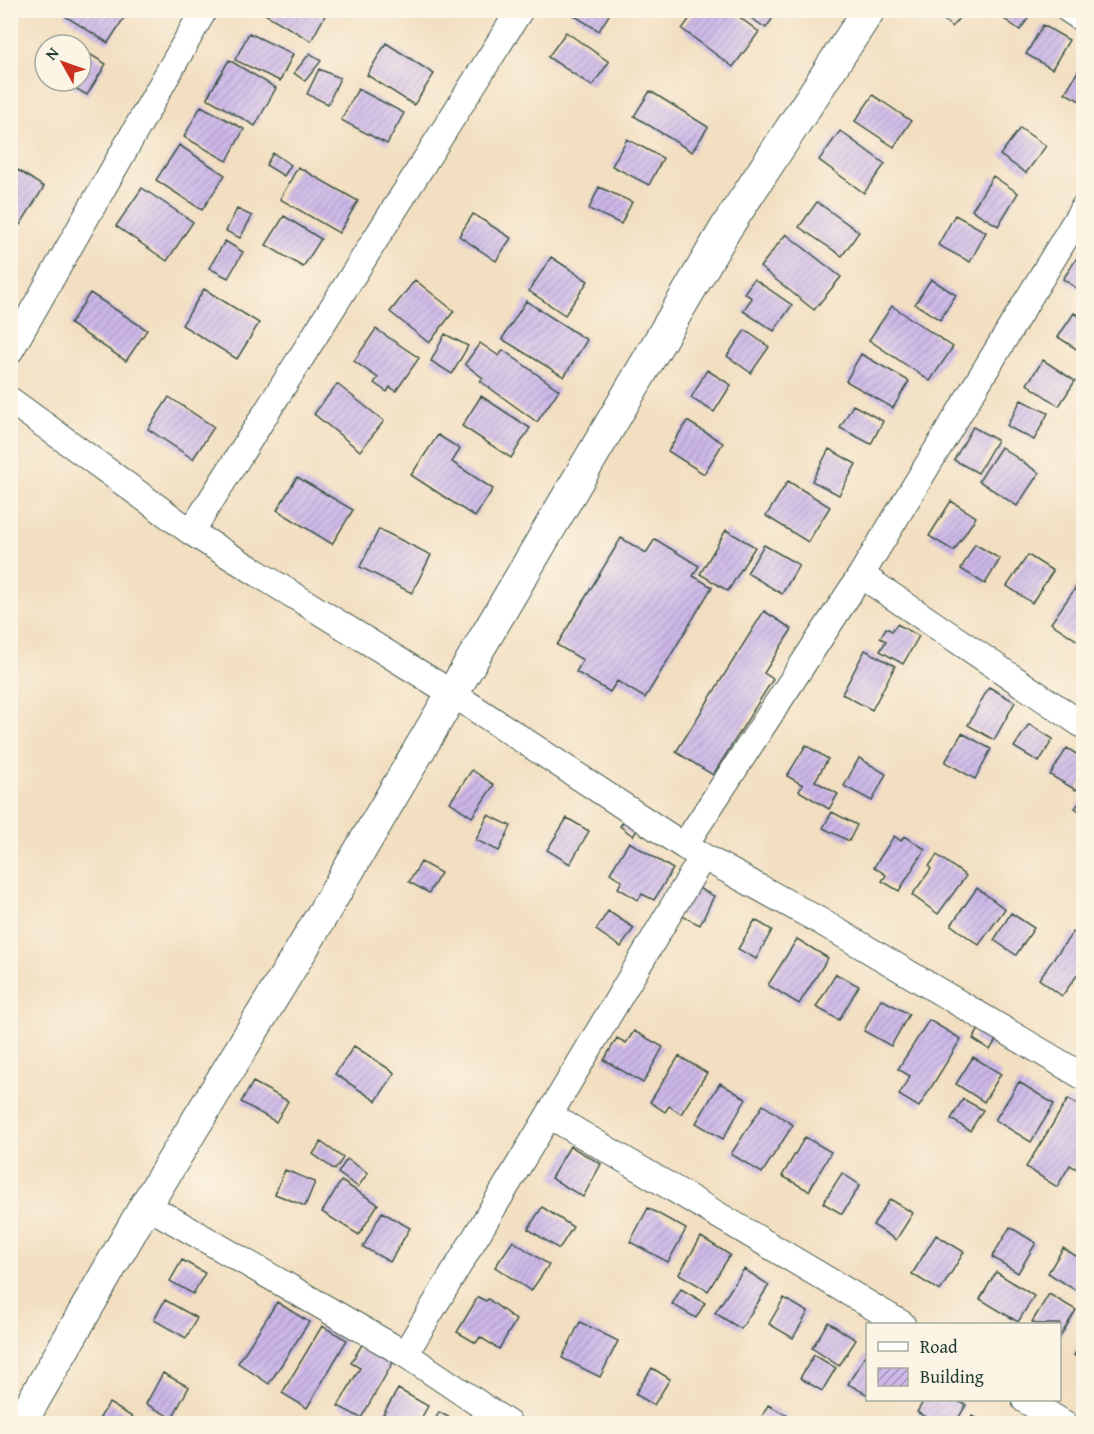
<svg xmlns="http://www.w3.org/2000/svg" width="1094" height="1434" viewBox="0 0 1094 1434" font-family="'Gentium Book Plus',serif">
  <defs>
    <pattern id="building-hatch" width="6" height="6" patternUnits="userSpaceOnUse" patternTransform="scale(1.5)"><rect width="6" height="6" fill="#cdb8e9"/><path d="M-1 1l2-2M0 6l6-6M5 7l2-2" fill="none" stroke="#a697be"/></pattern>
  </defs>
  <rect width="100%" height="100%" fill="#fcf5e5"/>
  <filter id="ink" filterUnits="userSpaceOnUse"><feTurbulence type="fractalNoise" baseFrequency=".0167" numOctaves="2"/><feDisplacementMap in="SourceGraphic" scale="12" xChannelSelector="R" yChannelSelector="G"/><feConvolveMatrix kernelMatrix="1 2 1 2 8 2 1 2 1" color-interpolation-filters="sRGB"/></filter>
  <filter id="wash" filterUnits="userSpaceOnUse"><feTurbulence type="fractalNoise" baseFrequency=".008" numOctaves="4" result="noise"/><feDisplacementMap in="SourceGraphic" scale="24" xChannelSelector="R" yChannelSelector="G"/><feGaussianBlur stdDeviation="1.35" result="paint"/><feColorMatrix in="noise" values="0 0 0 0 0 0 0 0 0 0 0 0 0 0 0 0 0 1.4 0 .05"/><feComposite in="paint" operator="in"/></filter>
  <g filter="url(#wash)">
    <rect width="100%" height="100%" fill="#f2dec0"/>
    <g id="blocks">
      <path fill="url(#building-hatch)" d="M10,10H18L11,33H10Z
        M69,10H129L108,43L65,16Z
        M258,10H328L311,41Z
        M576,10H612L599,31L573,15Z
        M696,10H730L759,32L733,67L682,29Z
        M739,10H778L766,28Z
        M933,10H965L952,27Z
        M995,10H1034L1020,30L994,12Z
        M1043,25L1069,40L1052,69L1026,54Z
        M566,32L609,62L592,86L548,57Z
        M249,33L293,54L280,81L235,60Z
        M60,36L74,45H54Z
        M386,43L434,74L414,105L367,75Z
        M81,49L106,64L87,95L63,81H81Z
        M310,53L321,61L305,81L294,73Z
        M229,60L276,88L255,126L207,98Z
        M1084,61V103L1065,93Z
        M319,69L340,78L328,104L307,94Z
        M358,89L404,113L387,144L341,120Z
        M650,91L708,127L692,152L634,116Z
        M873,95L911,121L894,147L855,121Z
        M201,106L244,129L227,161L184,137Z
        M1020,128L1046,146L1026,173L1000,155Z
        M840,131L885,164L864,193L819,160Z
        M627,139L663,158L649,185L612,166Z
        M179,145L225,175L202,210L156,180Z
        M273,153L291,165L284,176L266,165Z
        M298,167L358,201L339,233L280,199Z
        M18,170L44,187L20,225L10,219V182Z
        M993,176L1018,193L998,226L972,210Z
        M599,187L632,202L621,224L589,209Z
        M142,188L193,222L167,261L116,226Z
        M817,202L859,232L842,256L799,227Z
        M237,209L252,216L240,238L226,231Z
        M473,214L511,238L496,261L459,236Z
        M955,215L986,232L970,262L938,245Z
        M284,216L321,239L303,267L266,245Z
        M786,234L841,277L814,310L760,267Z
        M225,241L243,252L228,278L209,268Z
        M1081,252L1084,254V293L1063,279Z
        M551,257L588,281L565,315L529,291Z
        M754,279L792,305L774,331L743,311L752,298L744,293Z
        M931,279L956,295L940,320L915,304Z
        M415,280L454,311L429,343L390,312Z
        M204,289L259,323L237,359L182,325Z
        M90,293L147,330L126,361L70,324Z
        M526,301L587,340L564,377L502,339Z
        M892,306L953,347L930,381L869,340Z
        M1074,313L1084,319V354L1058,337Z
        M376,329L419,358L396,391L390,387L387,392L374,383L378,378L354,361Z
        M745,330L769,347L751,373L727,356Z
        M445,334L468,346L452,374L431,361Z
        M480,343L499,356L503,350L559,390L537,422L480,381L483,378L465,364Z
        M861,354L909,381L893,408L846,381Z
        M1043,360L1075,381L1059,406L1027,384Z
        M707,370L731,385L714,412L691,398Z
        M337,384L384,421L360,451L314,414Z
        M481,396L530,428L511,458L462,426Z
        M169,397L214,427L193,459L148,429Z
        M1021,400L1048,413L1034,440L1007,426Z
        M853,405L883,421L871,444L840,428Z
        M687,421L723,443L704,474L668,451Z
        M973,427L997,440L978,473L954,460Z
        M438,435L460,449L452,462L493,489L475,517L411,475Z
        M1001,447L1039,473L1017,506L979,481Z
        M829,449L856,464L839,495L812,481Z
        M297,477L353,510L332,544L277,510Z
        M788,481L830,507L808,542L766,516Z
        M951,501L976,517L954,551L929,536Z
        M379,529L431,555L412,593L360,567Z
        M726,530L755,547L728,591L700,574Z
        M621,538L646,553L655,539L699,566L693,576L712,587L645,698L617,681L610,692L576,672L583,660L557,645Z
        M975,544L1000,559L985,584L961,569Z
        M764,545L799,565L782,594L747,573Z
        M1028,555L1053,571L1032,603L1007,586Z
        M1081,580L1084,582V645L1051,623Z
        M764,611L792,629L764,673L773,679L713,775L676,752Z
        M897,624L919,636L903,664L880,651L886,641L880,638L886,628L892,631Z
        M865,650L895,666L872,710L842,694Z
        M989,687L1015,702L994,740L968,725Z
        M1029,724L1053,739L1039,762L1014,747Z
        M962,733L991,749L975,779L945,762Z
        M806,745L828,759L815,781L838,794L829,809L799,791L803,785L787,776Z
        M1067,748L1084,759V779L1076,790L1050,775Z
        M859,758L886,774L872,801L844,786Z
        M472,770L494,785L472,817L450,802Z
        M1084,797V814L1075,808Z
        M635,805L648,815L633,836L620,826Z
        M832,812L857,825L849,841L823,828Z
        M488,815L511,826L499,851L476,840Z
        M567,818L589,831L570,864L547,850Z
        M894,836L901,841L904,836L925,849L899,891L882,881L886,875L874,867Z
        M629,842L673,869L654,900L642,894L638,900L618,888L622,881L610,873Z
        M937,855L966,876L938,914L912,895L931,869L929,866Z
        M421,862L441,873L429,893L409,882Z
        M692,885L714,896L700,925L678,914Z
        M977,888L1005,909L979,945L951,925Z
        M608,911L634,928L621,947L596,930Z
        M1011,913L1034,928L1016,955L994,940Z
        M755,920L772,930L756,959L738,949Z
        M1073,932L1084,940V966L1062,996L1039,979Z
        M797,939L828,958L799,1004L768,985Z
        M836,974L859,986L839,1020L816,1007Z
        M881,999L909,1014L891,1046L864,1031Z
        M929,1020L961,1039L919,1107L899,1095L910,1076L898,1069Z
        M984,1021L1001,1032L990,1050L973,1039Z
        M634,1031L663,1047L643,1083L604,1060L617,1038L626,1043Z
        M354,1046L395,1073L376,1101L335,1074Z
        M679,1056L707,1073L681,1114L669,1106L665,1112L650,1102Z
        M973,1057L1001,1074L984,1102L956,1084Z
        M253,1082L288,1101L276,1122L241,1102Z
        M1019,1082L1054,1104L1031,1142L995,1120Z
        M720,1083L746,1099L723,1139L696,1123Z
        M963,1099L983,1110L970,1131L951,1119Z
        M1068,1099L1084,1108V1173L1070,1165L1057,1187L1026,1167Z
        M763,1105L793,1125L762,1173L731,1154Z
        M805,1137L831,1152L809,1191L782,1176Z
        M321,1142L343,1158L335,1170L313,1154Z
        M570,1146L601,1164L583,1197L551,1178Z
        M347,1159L368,1173L358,1187L338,1173Z
        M285,1170L315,1182L305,1206L275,1194Z
        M842,1173L860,1185L842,1214L823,1203Z
        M341,1181L378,1204L359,1235L322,1212Z
        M890,1199L913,1213L896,1240L873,1225Z
        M542,1207L573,1227L559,1249L528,1229Z
        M648,1208L686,1229L668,1262L630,1242Z
        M382,1212L410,1228L390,1262L363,1247Z
        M1010,1227L1036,1243L1018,1273L992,1257Z
        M936,1235L964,1252L940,1291L912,1274Z
        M701,1237L730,1255L708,1291L679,1274Z
        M513,1241L549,1265L531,1291L495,1267Z
        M1063,1248L1084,1261V1275L1075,1290L1048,1273Z
        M182,1260L205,1273L193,1294L170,1281Z
        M744,1269L769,1285L741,1329L715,1313Z
        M996,1272L1034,1296L1018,1322L980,1299Z
        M681,1289L705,1303L696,1318L672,1304Z
        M1049,1294L1076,1310L1060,1337V1324H1037L1032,1322Z
        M478,1297L486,1301L488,1299L516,1320L499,1349L480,1337L476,1343L457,1332Z
        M784,1298L808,1312L793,1338L769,1324Z
        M165,1300L197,1318L186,1338L154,1320Z
        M277,1302L309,1322L269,1384L238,1363Z
        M580,1322L618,1341L600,1377L562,1358Z
        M828,1322L856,1340L839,1366L812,1348Z
        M322,1326L347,1340L307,1408L282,1393Z
        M1084,1340V1361L1074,1355Z
        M364,1341L395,1359L361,1418L338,1406L360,1368L351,1363Z
        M814,1355L836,1368L822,1391L800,1378Z
        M865,1356L868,1358V1395L848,1384Z
        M652,1368L670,1379L654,1405L635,1394Z
        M163,1373L189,1387L172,1418L146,1404Z
        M398,1389L428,1406L418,1424H400L383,1414Z
        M924,1400H956L966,1405L955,1424H936L917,1412Z
        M109,1403L134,1418L130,1424H96Z
        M768,1405L788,1416L783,1424H758Z
        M439,1412L461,1424H433Z
        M972,1416L989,1424H969Z"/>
    </g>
  </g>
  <g filter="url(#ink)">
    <use href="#blocks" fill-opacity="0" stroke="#3f5549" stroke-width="1.5"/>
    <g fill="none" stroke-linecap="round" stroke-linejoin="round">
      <defs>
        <path id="minor" d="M1069,10L1084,20
          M1084,207L861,575L1084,726
          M10,351L204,10
          M10,400L191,532L453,694L684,846L861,575
          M191,532L520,10
          M684,846L820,921L1084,1077
          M549,1115L702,858
          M146,1205L405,1354L509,1424
          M405,1354L549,1115L902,1324
          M1025,1400L1065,1424"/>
        <path id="tertiary" d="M20,1424L146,1205L305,944L726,228L869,10"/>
      </defs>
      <use href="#minor" stroke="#3f5549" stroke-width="28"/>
      <use href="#tertiary" stroke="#3f5549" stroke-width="34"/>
      <use href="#minor" stroke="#fff" stroke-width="26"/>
      <use href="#tertiary" stroke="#fff" stroke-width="32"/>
    </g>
  </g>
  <rect width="1094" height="1434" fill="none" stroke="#fcf5e5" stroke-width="36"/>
  <rect x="866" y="1323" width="195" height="78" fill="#fcf5e5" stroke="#a4ab9e" stroke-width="1.5"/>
  <rect x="878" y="1342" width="30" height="9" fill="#ffffff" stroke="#a4ab9e" stroke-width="1.5"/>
  <text x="920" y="1353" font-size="18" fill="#1f3d34">Road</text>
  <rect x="878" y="1368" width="30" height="18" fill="url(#building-hatch)" stroke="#a4ab9e" stroke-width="1.5"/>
  <text x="920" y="1383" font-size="18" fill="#1f3d34">Building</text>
  <g transform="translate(63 63) rotate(310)"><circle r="28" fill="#fcf5e5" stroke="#a4ab9e" stroke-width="1.5"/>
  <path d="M0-4.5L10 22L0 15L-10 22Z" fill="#c8321e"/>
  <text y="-9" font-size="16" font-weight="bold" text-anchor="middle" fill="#1f3d34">N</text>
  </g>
</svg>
